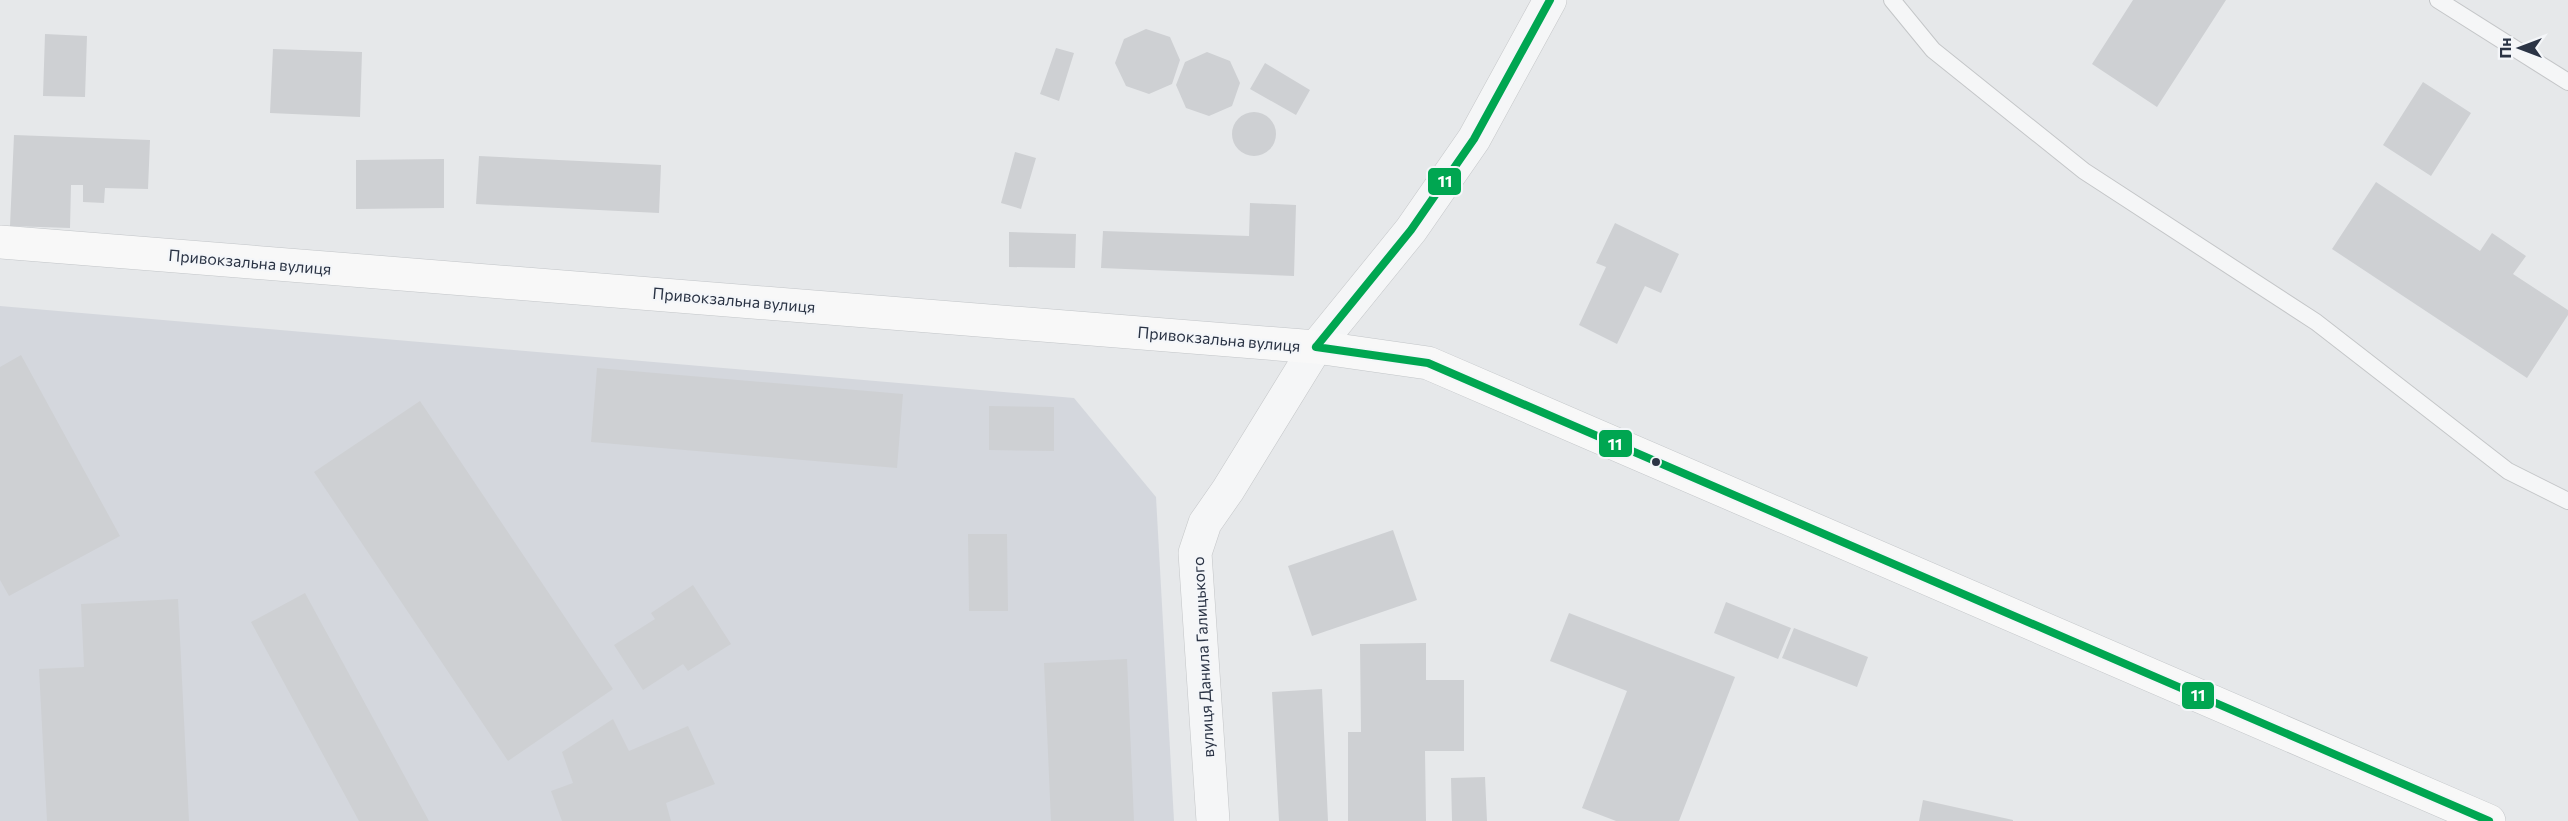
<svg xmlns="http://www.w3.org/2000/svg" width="2568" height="821" viewBox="0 0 2568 821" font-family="Commissioner,sans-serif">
  <rect width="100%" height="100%" fill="#e6e8ea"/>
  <path fill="#d4d7dd" d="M0,306L1074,398L1156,497L1174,821H0Z"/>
  <path fill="#ced0d3" d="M2133,0H2226L2157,107L2092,64Z
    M1146,29L1170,37L1180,60L1172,84L1149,94L1126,86L1115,63L1124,39Z
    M45,34L87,36L85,97L43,96Z
    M1056,48L1074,53L1059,101L1040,94Z
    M273,49L362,52L360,117L270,113Z
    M1207,52L1230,61L1240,83L1232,106L1209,116L1186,108L1176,85L1185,62Z
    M1265,63L1310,90L1296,115L1250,89Z
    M2423,82L2471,113L2431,176L2383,145Z
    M1232 134a22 22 0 1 1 44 0a22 22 0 1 1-44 0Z
    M14,135L150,140L148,189L105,188L104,203L83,202V185H71L70,228L10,226Z
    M1015,152L1036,158L1021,209L1001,203Z
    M479,156L661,165L659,213L476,204Z
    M444,159V208L356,209V160Z
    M2376,182L2480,251L2492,233L2526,256L2513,274L2568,310V315L2527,378L2332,249Z
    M1250,203L1296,205L1294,276L1101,268L1103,231L1249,236Z
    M1615,223L1679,254L1661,293L1645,286L1617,344L1579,325L1606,267L1596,263Z
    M1009,232L1076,234L1075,268L1009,267Z
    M21,355L120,536L9,596L0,580V367Z
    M597,368L903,394L897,468L591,442Z
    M420,401L613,689L508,761L314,472Z
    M989,406L1054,407V451L989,450Z
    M1393,530L1417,600L1312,636L1288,566Z
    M968,534H1007L1008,611H969Z
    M693,585L731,644L688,671L683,664L643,690L614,645L655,619L651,613Z
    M305,593L429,821H359L251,622Z
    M178,599L189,821H47L39,669L84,667L81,604Z
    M1726,602L1791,628L1778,659L1714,633Z
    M1569,613L1735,677L1679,821H1616L1582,808L1627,691L1550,661Z
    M1794,628L1868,657L1857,687L1782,658Z
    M1426,643V680H1464V751H1425L1426,821H1348V732H1361L1360,644Z
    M1127,659L1134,821H1051L1044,663Z
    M1322,689L1328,821H1279L1272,692Z
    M613,719L629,751L688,726L715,784L666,803L671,821H562L551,791L573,783L562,752Z
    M1485,777L1487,821H1452L1451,778Z
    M1923,800L2013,820V821H1919Z"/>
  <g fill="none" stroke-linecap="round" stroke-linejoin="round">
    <defs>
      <path id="service" d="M1892,0L1933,50L2084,171L2316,322L2508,471L2568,501
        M2438,0L2568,82"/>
      <path id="minor" d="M1213,821L1195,553L1205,523L1228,490L1316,347L1411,230L1474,139L1550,0"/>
      <path id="primary" d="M0,242L1316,347L1428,363L2489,821"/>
    </defs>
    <use href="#service" stroke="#c4c6c8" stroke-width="18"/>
    <use href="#minor" stroke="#c4c6c8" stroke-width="34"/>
    <use href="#primary" stroke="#c2c5c8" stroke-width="34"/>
    <use href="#service" stroke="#f5f6f7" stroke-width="16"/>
    <use href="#minor" stroke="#f5f6f7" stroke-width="33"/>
    <use href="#primary" stroke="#f8f8f8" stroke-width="33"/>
    <defs>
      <path id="bus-1" d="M1316,347L1428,363L2489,821
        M1316,347L1411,230L1474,139L1550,0"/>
    </defs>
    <use href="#bus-1" stroke="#f4f6f9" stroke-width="12"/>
    <use href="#bus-1" stroke="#00a651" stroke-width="8"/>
  </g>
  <circle fill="#2b3445" stroke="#f4f6f9" stroke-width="2" cx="1656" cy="462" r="5"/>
  <g text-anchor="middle" stroke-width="4.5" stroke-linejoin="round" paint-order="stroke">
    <g font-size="16" fill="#2b3445" stroke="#f4f6f9">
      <text transform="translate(250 262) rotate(5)" y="6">Привокзальна вулиця</text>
      <text transform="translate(734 300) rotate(5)" y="6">Привокзальна вулиця</text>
      <text transform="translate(1219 339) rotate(5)" y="6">Привокзальна вулиця</text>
      <text transform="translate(1203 657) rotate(-93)" y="6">вулиця Данила Галицького</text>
    </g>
  </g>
  <g stroke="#f4f6f9" stroke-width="2">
    <rect x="1427" y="167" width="35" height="29" rx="6" fill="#00a651"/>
    <rect x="1598" y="429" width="35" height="29" rx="6" fill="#00a651"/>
    <rect x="2181" y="681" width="34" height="29" rx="6" fill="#00a651"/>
  </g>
  <g font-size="16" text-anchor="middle" font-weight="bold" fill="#fff">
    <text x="1445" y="187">11</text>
    <text x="1615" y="450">11</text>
    <text x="2198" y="701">11</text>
  </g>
  <g transform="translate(2520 48) rotate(270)" stroke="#f4f6f9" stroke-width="4.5" paint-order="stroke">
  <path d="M0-4.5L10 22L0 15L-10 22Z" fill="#2b3445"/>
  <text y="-9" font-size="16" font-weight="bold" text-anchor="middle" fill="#2b3445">Пн</text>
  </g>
</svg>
